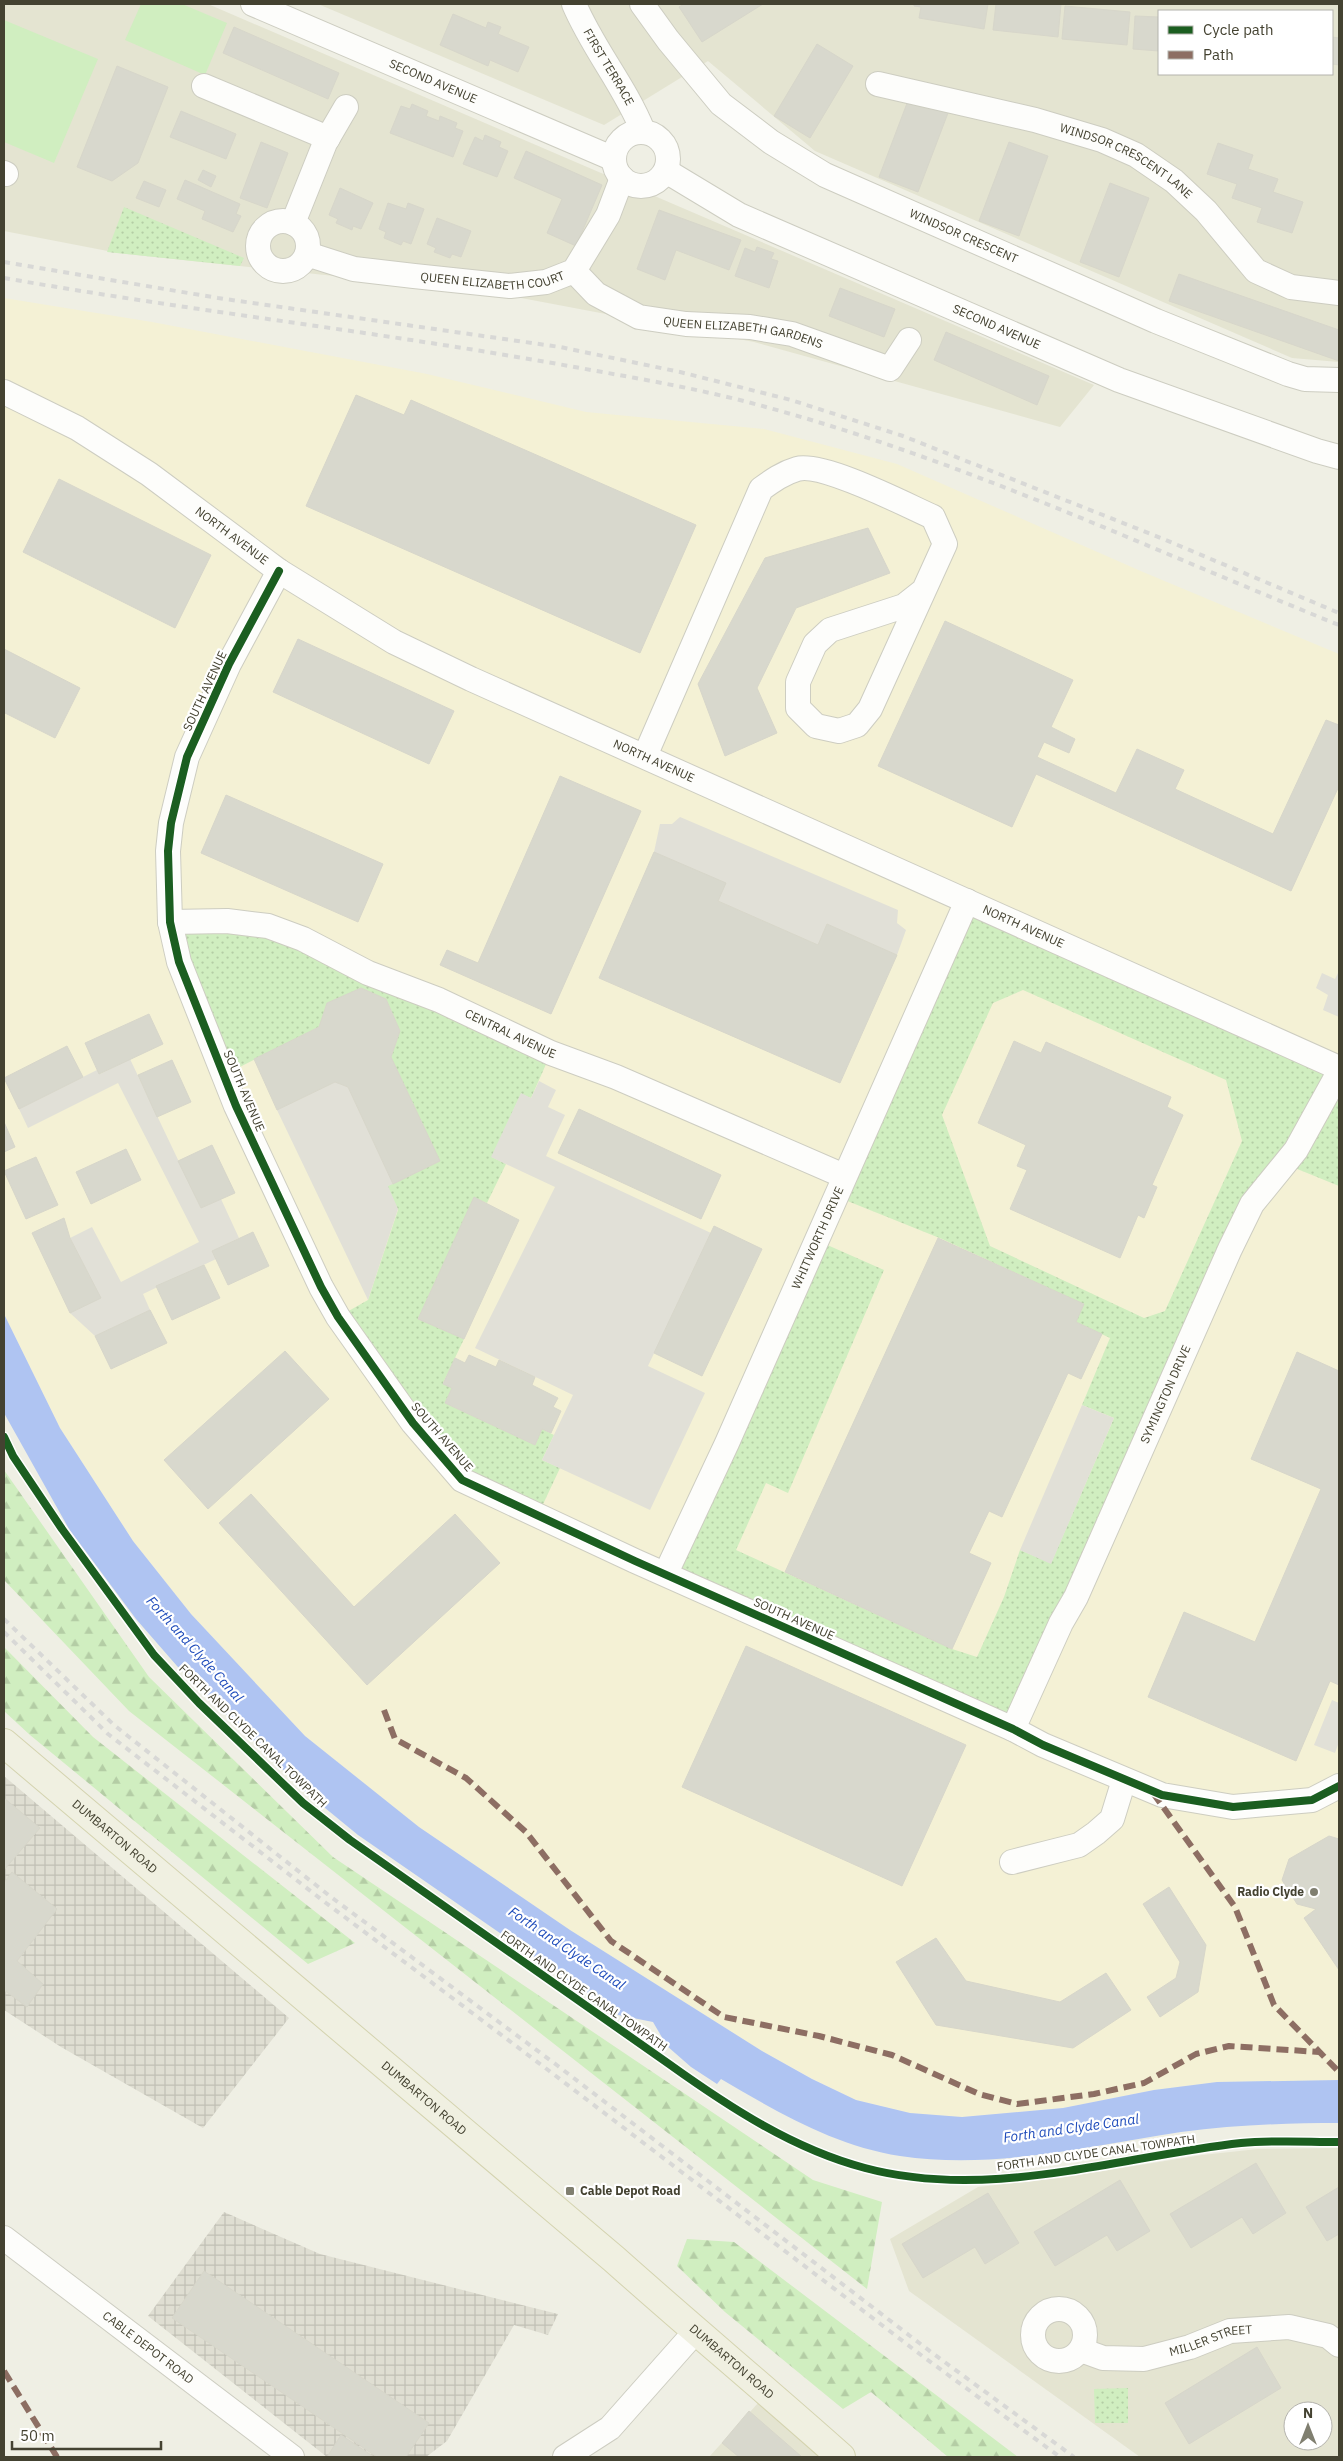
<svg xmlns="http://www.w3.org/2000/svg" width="1343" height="2461" viewBox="0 0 1343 2461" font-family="'IBM Plex Sans',sans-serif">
  <defs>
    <pattern id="industrial-grid" width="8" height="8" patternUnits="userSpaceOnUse" patternTransform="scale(1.25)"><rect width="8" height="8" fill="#dfded2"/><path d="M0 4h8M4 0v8" fill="none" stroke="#c1c0b5"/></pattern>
    <pattern id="grass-dots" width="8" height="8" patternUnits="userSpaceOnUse" patternTransform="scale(1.25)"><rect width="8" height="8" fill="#d0eec0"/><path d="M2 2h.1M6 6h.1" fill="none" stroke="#b4cda5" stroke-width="1.8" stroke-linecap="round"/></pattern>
    <pattern id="forest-firs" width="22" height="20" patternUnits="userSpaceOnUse" patternTransform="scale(1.25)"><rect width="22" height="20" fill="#d0eec0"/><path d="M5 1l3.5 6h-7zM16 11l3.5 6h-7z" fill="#b4cda5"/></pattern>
  </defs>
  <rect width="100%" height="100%" fill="#efefe4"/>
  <path fill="#e4e4d1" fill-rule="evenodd" d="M4,4H208L1094,385L1060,427L754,342L495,293L118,253L4,231Z
    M318,4H1339V362L1292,358L815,151L708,61L604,125ZM1159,11H1332V74H1159Z
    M1339,2148V2457H1140L909,2291L890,2239L978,2187L1060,2178L1202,2155L1258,2149ZM1293,2411H1323V2441H1293Z
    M768,2392L841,2457H709Z"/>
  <path fill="#f4f1d5" d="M4,298L152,322L427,374L586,412L764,429L897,464L1143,572L1339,654V2080L1217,2082L1154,2090L1063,2108L962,2117L910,2113L856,2100L813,2079L762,2051L570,1930L419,1827L305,1736L191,1614L133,1541L60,1428L4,1314Z"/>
  <path fill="url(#industrial-grid)" d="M4,1776L289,2018L203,2128L61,2047L4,2010Z
    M224,2212L320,2254L558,2314L548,2335L514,2325L447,2441L426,2457H327L148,2316Z"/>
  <path fill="url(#grass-dots)" fill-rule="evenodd" d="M124,207L244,258L240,266L107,252Z
    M967,901L1339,1068V1186L1285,1164L1252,1204L1013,1729L666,1573L816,1240L884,1270L788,1493L766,1483L736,1550L952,1649L977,1657L1004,1597L1020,1550L1051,1563L1114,1418L1082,1405L1110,1338L1076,1322L1083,1304L942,1239L835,1196ZM1023,990L1226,1080L1242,1141L1165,1311L1144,1318L990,1246L942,1115L993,1003Z
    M170,922L268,926L551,1053L531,1098L521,1094L492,1157L506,1164L487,1203L475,1198L418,1319L464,1339L443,1383L452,1388L445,1403L535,1445L542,1429L554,1435L542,1460L560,1468L538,1515L462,1480L338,1317L368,1300L398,1210L387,1186L440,1161L391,1057L400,1031L386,999L361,988L328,1003L319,1027L224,1075Z
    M1128,2388V2423H1095L1094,2389Z"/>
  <path fill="url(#forest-firs)" d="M4,1470L149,1677L333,1857L813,2180L882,2202L867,2289L129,1711L4,1580Z
    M4,1647L93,1737L355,1943L308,1964L30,1735L4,1711Z
    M687,2239L734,2242L1018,2457H948L871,2392L843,2409L725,2312L677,2266Z"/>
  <path fill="#d0eec0" d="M141,4H182L227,23L205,75L125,40Z
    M4,20L98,59L54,163L4,142Z"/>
  <path fill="#e1e0d7" d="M680,817L898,910L897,923L906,930L897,955L827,924L818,945L718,901L725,883L654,852L660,824H672Z
    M1339,971V1017L1323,1010L1328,995L1316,988L1322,973L1335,979Z
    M130,1059L201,1208L221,1199L239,1238L213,1251L216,1259L143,1294L150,1310L95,1336L70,1313L100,1298L70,1238L92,1227L121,1282L199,1242L118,1083L28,1128L19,1109L97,1070L100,1074Z
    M539,1081L556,1090L548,1107L565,1115L546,1156L711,1233L648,1366L705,1393L650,1510L542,1460L573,1395L475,1348L555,1187L491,1157L521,1093L531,1098Z
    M335,1082L348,1087L393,1184L388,1186L398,1209L368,1300L277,1110Z
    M1082,1405L1114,1418L1051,1564L1020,1550Z
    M1332,1700L1339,1703V1742L1335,1753L1314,1745Z"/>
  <path fill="#afc4f2" d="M4,1314L60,1428L133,1541L191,1614L305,1736L419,1827L570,1930L762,2051L812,2079L856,2100L910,2113L962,2117L1063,2108L1154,2090L1217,2082L1339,2080V2123C1286,2123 1234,2125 1181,2132C1088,2146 995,2170 900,2156C835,2146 777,2112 721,2079L717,2084L691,2067L667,2046L653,2022L618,2015L614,2008L604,2005L358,1835L308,1794L177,1666L136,1619L69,1529L4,1413Z"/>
  <path fill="#d8d8cd" stroke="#d7d6ca" d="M684,4H763L702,42L679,7Z
    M914,4H988L984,29L919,18L921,7L914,6Z
    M996,4H1061L1058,37L993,30Z
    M1065,6L1130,12L1127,45L1062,39Z
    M453,14L486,28L488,22L501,27L498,34L529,47L518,72L490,60L488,66L440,45Z
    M1135,16L1159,17V51L1133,49Z
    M234,27L339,73L328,99L223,53Z
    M1332,37L1339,38V65L1332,64Z
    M817,44L853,66L810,138L774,116Z
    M117,66L168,87L138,163L112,181L77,167Z
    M909,98L948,113L918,192L879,177Z
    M412,104L428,111L426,116L439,121L440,116L457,123L455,128L463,131L453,157L390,133L401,106L410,109Z
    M181,111L236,134L226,159L170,137Z
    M485,135L501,142L499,147L508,151L497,177L463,164L475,137L483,141Z
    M261,142L288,153L267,208L240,198Z
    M1009,142L1048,156L1019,236L979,221Z
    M1218,143L1253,155L1248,169L1278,179L1273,192L1303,202L1292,233L1257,222L1262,208L1232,198L1237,184L1207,174Z
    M526,151L602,185L576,246L547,233L562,199L514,178Z
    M203,170L216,176L211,187L198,180Z
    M185,180L240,204L236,214L241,216L233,232L202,219L205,211L177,199Z
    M144,181L166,190L159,207L136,198Z
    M1110,183L1149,198L1119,277L1080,262Z
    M340,188L373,203L361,229L353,226L352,230L336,223L338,219L329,215Z
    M388,203L406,209L408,203L424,209L411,244L403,241L401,245L384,238L386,232L379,229Z
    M659,210L741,240L729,270L676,250L665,280L637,269Z
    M437,218L471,231L461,257L452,254L450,258L434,252L436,248L427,244Z
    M757,247L774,253L771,259L778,261L769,288L735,276L745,248L755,252Z
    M1179,274L1339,330V361L1169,301Z
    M840,288L895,309L884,337L829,316Z
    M946,332L1049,376L1037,405L934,360Z
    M356,395L404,415L411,400L696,525L640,653L306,506Z
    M59,479L211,555L175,628L23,552Z
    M868,528L890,573L796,608L757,688L777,733L725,756L698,684L765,558Z
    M945,621L1073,680L1051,727L1075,739L1069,753L1044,742L1037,757L1116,793L1137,749L1184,770L1175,789L1273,834L1326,720L1339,725V786L1291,891L1036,774L1012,827L878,766Z
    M298,639L454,711L429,764L273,692Z
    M4,649L80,688L55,738L5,713L4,716Z
    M560,776L641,811L551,1014L440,965L447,950L478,963Z
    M226,795L383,864L358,922L201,853Z
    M654,852L726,883L718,901L818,945L827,924L897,955L840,1083L599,978Z
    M361,988L386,999L400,1031L391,1057L440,1161L393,1184L348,1087L335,1082L277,1110L254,1059L319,1027L327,1003Z
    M149,1014L163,1044L99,1074L85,1043Z
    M1014,1041L1041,1053L1046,1042L1171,1097L1167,1107L1183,1115L1152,1185L1157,1187L1144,1218L1138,1215L1120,1258L1010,1209L1027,1170L1017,1166L1026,1145L978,1123Z
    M67,1046L83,1077L19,1109L4,1078Z
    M172,1060L191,1102L157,1117L138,1075Z
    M579,1109L721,1175L701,1219L558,1153Z
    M4,1122L15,1147L4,1152Z
    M212,1145L235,1193L201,1208L178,1161Z
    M126,1149L141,1180L91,1204L76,1172Z
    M36,1157L58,1205L26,1219L4,1171Z
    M474,1197L519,1220L464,1339L418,1319Z
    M64,1218L70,1238L101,1298L70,1313L32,1233Z
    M714,1226L762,1249L702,1376L654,1353Z
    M253,1232L269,1266L228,1285L212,1251Z
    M938,1238L1084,1304L1076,1322L1102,1334L1081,1379L1068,1373L1002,1517L989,1511L969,1553L991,1563L952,1649L785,1572Z
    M204,1265L220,1298L172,1320L156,1286Z
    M150,1310L167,1343L111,1369L95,1336Z
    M285,1351L329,1399L208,1509L164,1460Z
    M1297,1352L1339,1371V1685L1330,1681L1296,1761L1148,1697L1184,1612L1255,1642L1321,1489L1251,1459Z
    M469,1355L496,1367L499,1360L535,1377L532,1385L558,1398L553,1407L561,1411L551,1433L542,1429L535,1445L445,1403L452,1388L443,1384L455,1358L465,1363Z
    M251,1494L354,1607L455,1514L500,1563L367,1685L219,1523Z
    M746,1646L966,1745L902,1886L682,1787Z
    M4,1798L40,1828L4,1870Z
    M1329,1836L1339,1839V1970L1304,1918L1316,1909L1297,1904L1282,1880L1289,1859Z
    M12,1872L57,1909L17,1961L43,1984L27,2007L4,1990V1883Z
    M1169,1887L1206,1945L1198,1992L1160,2017L1147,1997L1176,1978L1180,1962L1143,1904Z
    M936,1938L966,1981L1060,2002L1106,1973L1131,2010L1073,2048L936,2025L896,1962Z
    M1256,2163L1286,2213L1253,2234L1242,2217L1191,2248L1170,2214Z
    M1120,2180L1150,2231L1117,2251L1107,2235L1055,2266L1034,2232Z
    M1339,2187V2234L1327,2241L1306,2207Z
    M988,2193L1019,2243L985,2264L975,2247L923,2278L902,2244Z
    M204,2271L429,2423L406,2457H377L172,2318Z
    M1257,2347L1281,2388L1189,2444L1165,2403Z
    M749,2411L802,2457H739L722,2443Z
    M341,2435L374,2457H327Z"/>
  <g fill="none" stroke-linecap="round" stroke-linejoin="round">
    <defs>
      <g id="minor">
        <path id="s1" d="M253,4L614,159"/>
        <path id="s2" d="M574,4C593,49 625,86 643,131"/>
        <path id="s3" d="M642,4L668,40L721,104L771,142L825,175L1156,321L1288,374L1305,379L1339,380"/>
        <path id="s4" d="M878,84L1035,120L1102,140L1136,155L1174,181L1206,211L1256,271L1291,287L1339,293"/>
        <path d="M204,86L328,138"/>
        <circle cx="641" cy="159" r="27"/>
        <path id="s5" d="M666,171L739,215L1119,380L1317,451L1339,457"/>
        <path d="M4,173L6,174"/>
        <circle cx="283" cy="246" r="25"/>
        <path d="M293,223L325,143L346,107"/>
        <path id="s6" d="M307,254L354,269L414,276L510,286L546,282L574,271L608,215L622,178"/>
        <path id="s7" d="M574,271L596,294L639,317L686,324L750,327L792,334L890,369L909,340"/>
        <path id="s8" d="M4,392L77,428L149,474L279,571L394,642L471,679L1339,1068"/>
        <path d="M279,571L229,664L187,757L171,823L168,851L170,922L179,962L236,1106L321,1287L338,1317L413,1423L462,1480L635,1561L1013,1729L1043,1745L1162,1795L1233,1807L1312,1800L1339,1786"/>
        <path d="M645,756L761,489C772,481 783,473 797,469C823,462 906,505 933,517L945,544L870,709L857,725L839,731L816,726L798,708V682L815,644L830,630L904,606L923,591"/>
        <path id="s9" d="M170,922L227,921L268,926L303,939L368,973L439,1000L551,1053L616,1077L844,1176"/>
        <path id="s10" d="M666,1573L727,1443L967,901"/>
        <path id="s11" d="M1013,1729L1061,1623L1076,1597L1230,1249L1252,1204L1296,1150L1339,1072"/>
        <path d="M1012,1862L1079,1845L1096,1833L1112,1819L1124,1780"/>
        <path id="s12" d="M4,2238L292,2457"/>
        <circle cx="1059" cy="2335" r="26"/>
        <path id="s13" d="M1081,2350L1103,2358L1144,2359L1190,2347L1230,2331L1289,2327L1328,2336L1339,2345"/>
        <path d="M565,2457L610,2428L695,2332"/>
      </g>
      <g id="major">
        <path id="s14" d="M4,1743L614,2259C689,2326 766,2390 841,2457"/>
      </g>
    </defs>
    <use href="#minor" stroke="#cdcdc1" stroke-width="26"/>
    <use href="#major" stroke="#d4d3af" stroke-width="30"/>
    <use href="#minor" stroke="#fdfdfb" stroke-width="24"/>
    <use href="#major" stroke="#f0f0e1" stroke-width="28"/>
    <path stroke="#d8d8d6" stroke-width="4" stroke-dasharray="6 6" stroke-linecap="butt" d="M4,262L218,298L560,347L680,372L791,400L903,436L1161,538L1339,613
      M4,278C191,311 381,332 569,366C635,378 702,389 766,407C964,461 1150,549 1339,625
      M4,1619L114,1725L331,1897L558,2066L931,2352L1074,2457
      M4,1632L108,1734L326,1903L548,2070L921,2355L1060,2457"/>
    <path stroke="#8d6e63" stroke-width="6" stroke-dasharray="12 6" stroke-linecap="butt" d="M384,1710L395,1739L466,1778L526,1832L611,1941L724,2017L819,2036L892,2055L979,2094L1017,2104L1094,2094L1144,2083L1196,2054L1229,2046L1319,2052
      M1153,1793L1235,1907L1274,2005L1339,2072
      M4,2371L57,2457"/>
    <defs>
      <path id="cycleway" d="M279,571L229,664L187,757L171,823L168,851L170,922L179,962L236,1106L321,1287L338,1317L413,1423L462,1480L635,1561L1013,1729L1043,1745L1162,1795L1233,1807L1312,1800L1339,1786
        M4,1437L13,1456L62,1529L154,1655L199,1703L303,1803L350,1840L669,2064C729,2107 793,2149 865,2168C989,2201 1117,2157 1241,2143C1273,2140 1307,2142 1339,2142"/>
    </defs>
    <use href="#cycleway" stroke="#fff" stroke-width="11"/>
    <use href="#cycleway" stroke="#1b5e20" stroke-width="8"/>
  </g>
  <g fill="#807f70" stroke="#fff" stroke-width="2">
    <circle cx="1314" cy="1892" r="5"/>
    <rect x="565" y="2186" width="10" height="10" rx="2.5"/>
  </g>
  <g text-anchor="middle" stroke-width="4.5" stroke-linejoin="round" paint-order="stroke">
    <g font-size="12" fill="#444231" stroke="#fff">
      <text dy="4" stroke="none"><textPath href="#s2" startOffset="72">FIRST TERRACE</textPath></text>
      <text dy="4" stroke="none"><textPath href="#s1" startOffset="196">SECOND AVENUE</textPath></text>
      <text dy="4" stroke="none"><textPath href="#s4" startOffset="262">WINDSOR CRESCENT LANE</textPath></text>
      <text dy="4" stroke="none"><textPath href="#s3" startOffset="405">WINDSOR CRESCENT</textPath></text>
      <text dy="4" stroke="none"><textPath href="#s6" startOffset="189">QUEEN ELIZABETH COURT</textPath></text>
      <text dy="4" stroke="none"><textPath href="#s5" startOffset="366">SECOND AVENUE</textPath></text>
      <text dy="4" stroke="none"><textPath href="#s7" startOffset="186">QUEEN ELIZABETH GARDENS</textPath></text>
      <text dy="4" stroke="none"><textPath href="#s8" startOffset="270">NORTH AVENUE</textPath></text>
      <text transform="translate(205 691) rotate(-65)" y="4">SOUTH AVENUE</text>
      <text dy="4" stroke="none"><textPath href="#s8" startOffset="750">NORTH AVENUE</textPath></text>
      <text dy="4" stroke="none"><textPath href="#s8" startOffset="1155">NORTH AVENUE</textPath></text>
      <text dy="4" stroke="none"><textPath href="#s9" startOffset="364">CENTRAL AVENUE</textPath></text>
      <text transform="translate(244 1091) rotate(67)" y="4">SOUTH AVENUE</text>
      <text dy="4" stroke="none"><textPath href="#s10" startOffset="368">WHITWORTH DRIVE</textPath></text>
      <text dy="4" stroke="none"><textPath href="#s11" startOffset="368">SYMINGTON DRIVE</textPath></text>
      <text transform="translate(442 1437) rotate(49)" y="4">SOUTH AVENUE</text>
      <text transform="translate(794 1619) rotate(24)" y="4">SOUTH AVENUE</text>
      <text transform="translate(253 1736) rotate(44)" y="4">FORTH AND CLYDE CANAL TOWPATH</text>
      <text dy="4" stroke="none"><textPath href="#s14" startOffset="145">DUMBARTON ROAD</textPath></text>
      <text transform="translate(584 1991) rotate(35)" y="4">FORTH AND CLYDE CANAL TOWPATH</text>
      <text dy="4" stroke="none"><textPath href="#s14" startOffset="550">DUMBARTON ROAD</textPath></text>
      <text transform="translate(1096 2153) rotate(-8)" y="4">FORTH AND CLYDE CANAL TOWPATH</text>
      <text dy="4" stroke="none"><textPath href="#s13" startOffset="134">MILLER STREET</textPath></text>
      <text dy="4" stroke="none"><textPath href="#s12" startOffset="181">CABLE DEPOT ROAD</textPath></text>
      <text dy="4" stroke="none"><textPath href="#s14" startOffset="955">DUMBARTON ROAD</textPath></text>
    </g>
    <g font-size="12" font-weight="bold" fill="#444231" stroke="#fff" text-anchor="end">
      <text x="1304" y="1896">Radio Clyde</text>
      <text x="580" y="2195" text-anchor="start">Cable Depot Road</text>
    </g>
    <g font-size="14" font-style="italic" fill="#1f4cbb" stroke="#fff">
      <text transform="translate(195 1649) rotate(48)" y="5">Forth and Clyde Canal</text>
      <text transform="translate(567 1948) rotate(34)" y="5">Forth and Clyde Canal</text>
      <text transform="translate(1071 2128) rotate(-8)" y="5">Forth and Clyde Canal</text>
    </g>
  </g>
  <rect width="1343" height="2461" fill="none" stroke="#444231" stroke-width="10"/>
  <rect x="1158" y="10" width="175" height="65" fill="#ffffff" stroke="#b4b3ad"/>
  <rect x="1168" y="26" width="25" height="8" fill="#1b5e20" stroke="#b4b3ad"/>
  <text x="1203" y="35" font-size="15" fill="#444231">Cycle path</text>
  <rect x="1168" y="51" width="25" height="8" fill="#8d6e63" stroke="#b4b3ad"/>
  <text x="1203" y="60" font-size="15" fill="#444231">Path</text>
  <g transform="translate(1308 2426)"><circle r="24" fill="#ffffff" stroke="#b4b3ad"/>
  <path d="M0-4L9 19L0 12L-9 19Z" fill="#807f70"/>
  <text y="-8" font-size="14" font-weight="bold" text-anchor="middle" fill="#444231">N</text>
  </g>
  <path d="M12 2441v8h149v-8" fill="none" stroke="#444231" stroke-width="2.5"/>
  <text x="20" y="2441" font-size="15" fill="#444231" stroke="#ffffff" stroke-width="4" paint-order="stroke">50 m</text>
</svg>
